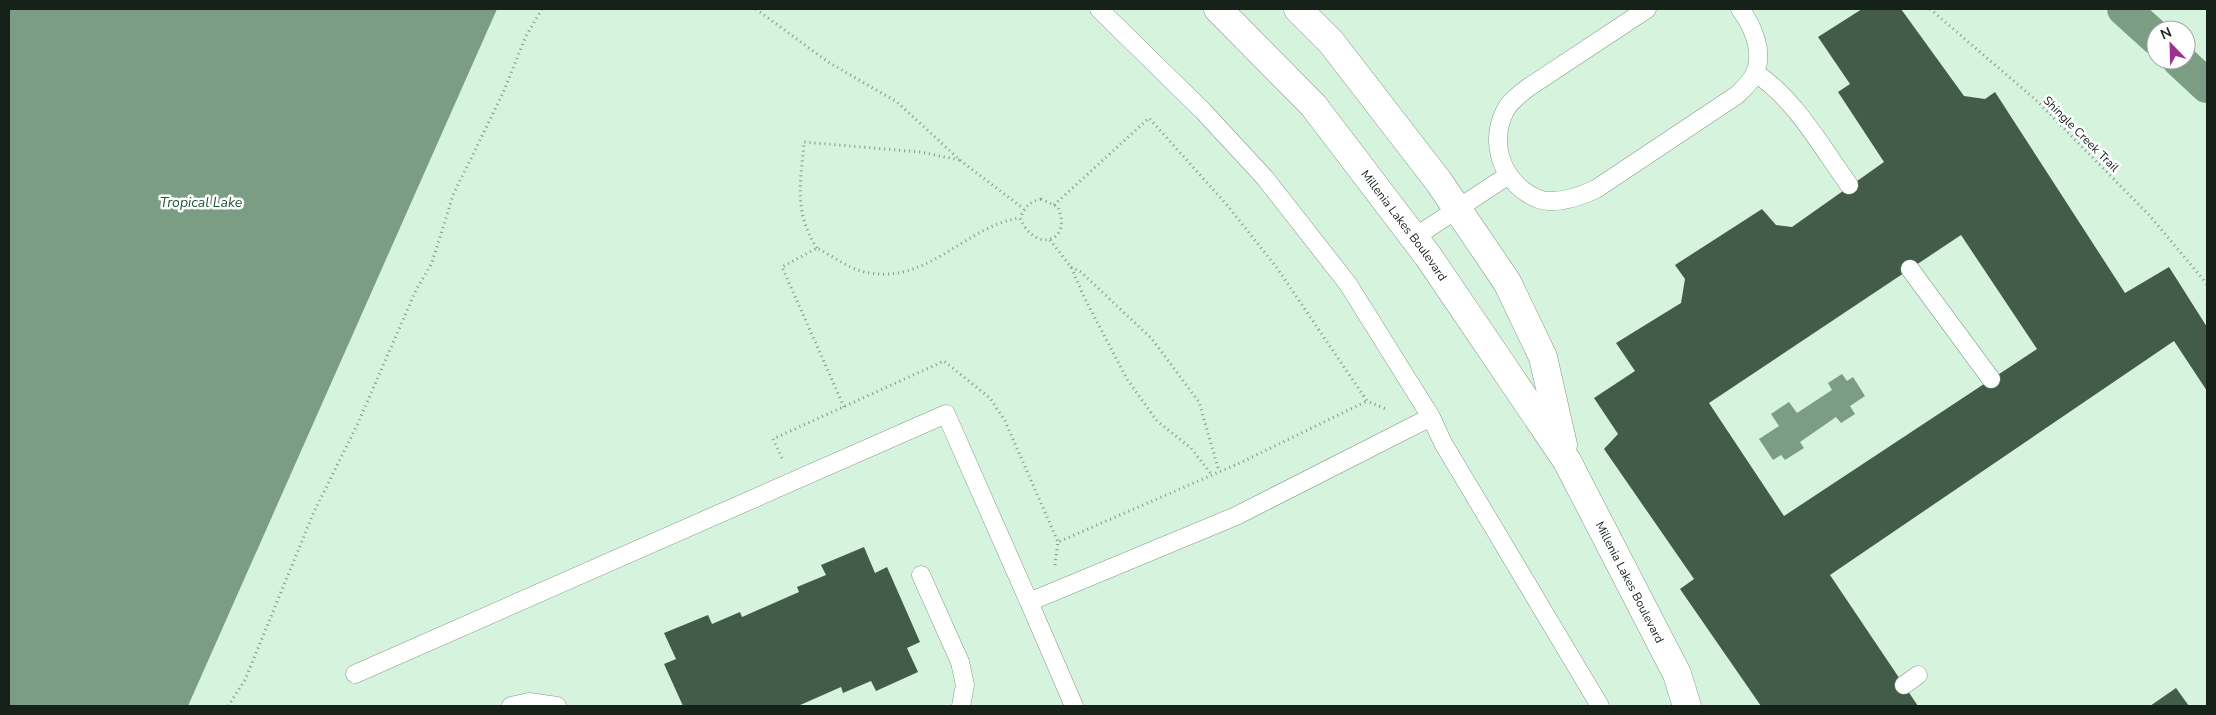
<svg xmlns="http://www.w3.org/2000/svg" width="2216" height="715" viewBox="0 0 2216 715" font-family="'Nunito Sans',sans-serif">
  <rect width="100%" height="100%" fill="#d6f4dd"/>
  <path fill="#7b9d84" d="M9,9H497L188,706H9Z
    M1842,374L1847,381L1853,377L1865,396L1850,406L1855,414L1841,423L1836,417L1800,442L1804,448L1785,460L1781,455L1773,460L1759,439L1779,426L1771,414L1789,402L1797,413L1832,390L1828,383Z"/>
  <g fill="none" stroke-linecap="round" stroke-linejoin="round">
    <path stroke="#7b9d84" stroke-width="34" d="M2124,9L2156,38
      M2179,60L2207,86"/>
  </g>
  <path fill="#435c49" fill-rule="evenodd" d="M1862,9H1901L1964,96L1985,99L1995,92L2125,293L2169,267L2207,327V391L2174,341L1830,575L1918,706H1761L1680,589L1694,579L1604,449L1618,434L1594,398L1635,371L1616,343L1681,303L1685,279L1675,265L1762,209L1776,225L1792,227L1884,162L1838,92L1850,84L1818,37ZM1961,235L2037,349L1784,516L1709,403Z
    M864,547L875,573L887,567L920,642L907,648L918,672L876,691L871,681L843,693L841,687L798,706H683L664,664L676,659L664,633L708,615L712,624L740,612L742,617L799,592L797,587L826,575L821,565Z
    M2176,688L2189,706H2150Z"/>
  <g fill="none" stroke-linecap="round" stroke-linejoin="round">
    <defs>
      <path id="lane" d="M1647,9L1529,87C1520,94 1510,101 1505,111C1490,141 1500,175 1527,193C1533,197 1541,201 1548,201C1565,202 1581,196 1596,189L1737,95C1743,89 1751,82 1755,73C1764,52 1753,26 1740,9
        M1755,73C1793,96 1823,149 1849,185
        M1415,237L1507,176
        M1910,269L1991,379
        M1431,417L1443,443L1600,706
        M921,575L960,662L965,685L961,706
        M1029,602L1074,706
        M355,674L946,414L1029,602L1236,516L1431,417L1348,284L1265,178L1203,111L1099,9
        M1904,685L1918,675
        M511,706L529,702L557,706"/>
      <g id="secondary">
        <path id="s1" d="M1218,9L1313,105L1428,256L1567,461L1677,674L1687,706"/>
        <path d="M1298,9L1331,42L1439,182L1507,282L1543,357L1563,445"/>
      </g>
    </defs>
    <use href="#lane" stroke="#809b86" stroke-width="19"/>
    <use href="#secondary" stroke="#809b86" stroke-width="29"/>
    <path stroke="#819686" stroke-width="3" stroke-dasharray="1 4" stroke-linecap="butt" d="M756,9L828,62L897,102L961,161L1024,209
      M1930,9L2037,101L2150,216L2207,284
      M1041,199L1058,207C1073,242 1035,254 1020,218C1025,207 1029,202 1041,199Z
      M1054,205L1149,118L1227,205L1277,268L1367,401L1388,410
      M1050,240L1071,267L1084,297L1127,379L1157,421L1191,448L1212,475
      M817,248C793,212 801,182 804,142L920,152L960,160
      M1071,267L1081,272L1152,339L1199,402L1219,471
      M844,407L782,267L817,248C831,255 847,267 861,271C925,289 964,226 1020,218
      M782,458L773,439L944,361L990,398L1005,421L1058,542
      M1055,565L1058,542L1242,462L1367,401
      M228,706L245,680L313,514L358,423L416,290L432,263L453,195L503,93L526,36L542,9"/>
    <use href="#lane" stroke="#fff" stroke-width="18"/>
    <use href="#secondary" stroke="#fff" stroke-width="28"/>
  </g>
  <g text-anchor="middle" stroke-width="5" stroke-linejoin="round" paint-order="stroke">
    <g font-size="12" fill="#162119" stroke="#fff">
      <text transform="translate(2081 134) rotate(45)" y="4">Shingle Creek Trail</text>
      <text dy="4" stroke="none"><textPath href="#s1" startOffset="286">Millenia Lakes Boulevard</textPath></text>
      <text dy="4" stroke="none"><textPath href="#s1" startOffset="709">Millenia Lakes Boulevard</textPath></text>
    </g>
    <g font-size="14" font-style="italic" fill="#205733" stroke="#fff">
      <text x="201" y="207">Tropical Lake</text>
    </g>
  </g>
  <rect width="2216" height="715" fill="none" stroke="#162119" stroke-width="20"/>
  <g transform="translate(2171 45) rotate(337)"><circle r="24" fill="#ffffff" stroke="#a2a6a3"/>
  <path d="M0-4L9 19L0 12L-9 19Z" fill="#9d3191"/>
  <text y="-8" font-size="14" font-weight="bold" text-anchor="middle" fill="#162119">N</text>
  </g>
</svg>
